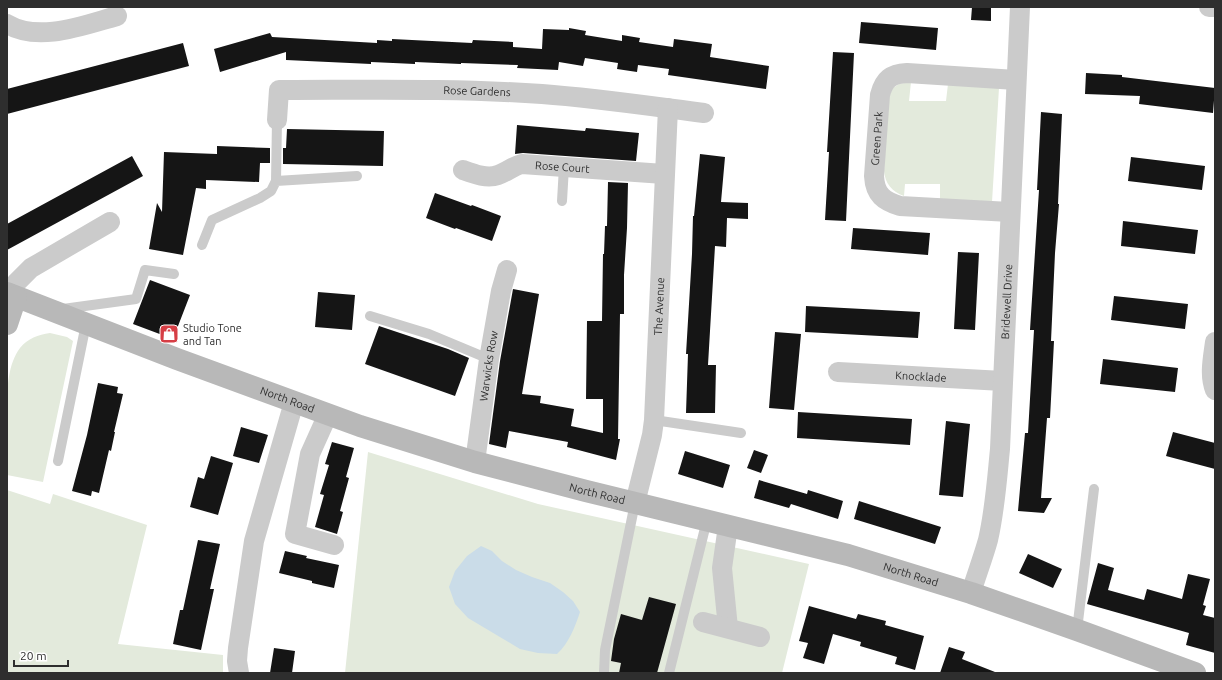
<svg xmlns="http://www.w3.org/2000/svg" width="1222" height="680" viewBox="0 0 1222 680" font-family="Ubuntu,sans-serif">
  <rect width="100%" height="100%" fill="#fff"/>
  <path fill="#e3eadc" d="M911,82L909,101H946L948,84L999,88L992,202L940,201V184H905L904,196C892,192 885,183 884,171L887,100L893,88L899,84Z
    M50,333L67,337L73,341L43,482L7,475C7,458 7,442 7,425C7,401 5,368 20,348C28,338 38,335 50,333Z
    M368,452L538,504L809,564L782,673H345Z
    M7,490L50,504L53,494L147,525L118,644L223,655V673H7Z"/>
  <path fill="#cadce8" d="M481,546L492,551L502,561L516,570L532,577L550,583L563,592L573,601L580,612C575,627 569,643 557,654L538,653L520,649L468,618L455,604L449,587L455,571L467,556Z"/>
  <path fill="#151515" d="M972,7H991V21L971,20Z
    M861,22L938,28L936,50L859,43Z
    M569,28L586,31L585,35L622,41V35L640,38L639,42L673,47L674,39L712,44L710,57L769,66L766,89L668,75L669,69L638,65L637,72L617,69L618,63L585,58L583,66L559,62L558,70L517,68L518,65L461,63V64L415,62V64L371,62V64L286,60V52L220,72L214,49L270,33L272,37L377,43V40L392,41V39L472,43L473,40L513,42V47L542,49L543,29L569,30Z
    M183,43L189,66L7,114V89Z
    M833,52L854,53L846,221L825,220L829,152H827Z
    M1086,73L1122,75V77L1215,88L1213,113L1139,104L1140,96L1085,94Z
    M1041,112L1062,114L1058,204H1059L1055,253L1051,341H1054L1052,380L1050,418H1047L1041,498H1052L1044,513L1018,511L1025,433H1028L1034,330H1030L1039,190H1037Z
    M517,125L585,131L586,128L639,133L636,161L523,153L515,154Z
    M287,129L384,131L383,166L283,164V148H286Z
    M217,146L270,148V163H260L259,182L206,180V189L196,188L183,255L149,249L157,203L162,212L164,152L217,154Z
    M700,154L725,157L721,202L748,203V219L727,218L726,247L715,246L708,365H716L715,413H686L688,354H686L692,254L693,216H694Z
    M132,156L143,176L7,250V224Z
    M1131,157L1205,166L1202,190L1128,181Z
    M608,182L628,183L627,228L624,275V314H620L618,439H620L616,460L567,447L568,442L509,431L506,448L489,444L500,361L513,289L539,294L522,394L541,396L540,403L574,409L571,426L603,433V399H586L587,321H602L603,254H604L605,226H607Z
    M435,193L471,206L472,205L501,216L492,241L456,228L455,229L426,218Z
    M1123,221L1198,230L1195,254L1121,246Z
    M853,228L930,233L928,255L851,249Z
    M958,252L979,253L975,330L954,329Z
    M150,280L190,295L173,339L133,324Z
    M318,292L355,295L352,330L315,327Z
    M1114,296L1188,304L1185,329L1111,320Z
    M806,306L920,312L918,338L805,332Z
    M379,326L448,349L469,358L455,396L365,364Z
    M775,332L801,334L794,410L769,408Z
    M1103,359L1178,368L1175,392L1100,384Z
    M98,383L118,387L117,393L123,394L114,432H115L111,451L109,450L99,493L92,491L91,496L72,491L87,435Z
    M798,412L912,419L910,445L797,438Z
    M946,421L970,424L963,497L939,495Z
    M241,427L268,435L259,463L233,456Z
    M1173,432L1215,443V469L1166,456Z
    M332,442L354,448L346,477L349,478L340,511L343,512L337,534L315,527L324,495L320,494L329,465L325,464Z
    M754,450L768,455L761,473L747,468Z
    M685,451L730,465L723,488L678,474Z
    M211,456L233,463L218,515L190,507L198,477L204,479Z
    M759,480L807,494L808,490L843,501L838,519L791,504L789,508L754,498Z
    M859,501L941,527L935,544L854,519Z
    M198,540L220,544L210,589H214L201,650L173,644L180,610H183Z
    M285,551L307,556L306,558L339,565L334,588L312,583V581L279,573Z
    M1028,554L1062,569L1053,588L1019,573Z
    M1098,563L1114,568L1108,590L1144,600L1147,589L1182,599L1188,574L1210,579L1203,605L1206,606L1203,615L1215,618V653L1186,645L1189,633L1087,604Z
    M649,597L676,604L657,673H619L621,663L611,661L614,639L621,614L642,620Z
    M809,606L856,619L858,614L886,621L885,625L924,636L915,670L895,664L897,657L860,646L861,642L833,634L824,664L803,658L808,643L799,641Z
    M949,647L965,652L962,659L995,672L994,673H940Z
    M274,648L295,651L292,673H270Z"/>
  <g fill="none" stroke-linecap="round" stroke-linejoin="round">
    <path stroke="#cbcbcb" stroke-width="10" d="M276,181L357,176
      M562,201L564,167
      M202,245L212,220L260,198L271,191L276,181L277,120
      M63,309L136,299L145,270L174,274
      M370,316L429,334L489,359
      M654,420L741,433
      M58,461L86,324
      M1077,630L1094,489
      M604,673L605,650L635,503
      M669,673L707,520"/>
    <g stroke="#cbcbcb" stroke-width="20">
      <path d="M1209,7H1215"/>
      <path d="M7,24C39,43 84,25 117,16"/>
      <path id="s1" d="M277,120L279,90C367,90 455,88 542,94C596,98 650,106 704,113"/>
      <path id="s2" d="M463,170C474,174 487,179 498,175C507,172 513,166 522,164L664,174"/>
      <path id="s3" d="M1010,212L900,206C884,201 875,195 874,176L880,95C884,79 891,74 907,73L1016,80"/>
      <path d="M10,295L16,283L31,268L110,222"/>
      <path d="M1215,342C1213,358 1209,375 1215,390"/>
      <path id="s4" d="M838,372L1003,381"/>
      <path d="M328,414L310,454L295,534L334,545"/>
      <path id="s5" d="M475,462L489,359L501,291L507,270"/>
      <path id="s6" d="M635,503L652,435L654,420L668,108"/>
      <path d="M728,526L722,568L728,628"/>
      <path id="s7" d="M971,593C976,576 983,558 988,540C995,510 997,479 1000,449L1020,7"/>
      <path d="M703,622L760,637"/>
      <path d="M239,673L237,661L238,648L254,541L294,402"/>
    </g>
    <g stroke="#b8b8b8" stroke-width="22">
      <path id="s8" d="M7,293L177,359L360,426L475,462L586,491L848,555L971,593L1077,630L1195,673"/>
      <path d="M7,324L16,297"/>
    </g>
  </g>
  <defs>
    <symbol id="shop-square" viewBox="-11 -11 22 22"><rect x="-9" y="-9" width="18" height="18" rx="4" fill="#d63e45" stroke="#fff"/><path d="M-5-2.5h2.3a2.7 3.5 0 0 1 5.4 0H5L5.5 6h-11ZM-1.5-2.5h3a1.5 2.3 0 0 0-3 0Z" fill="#fff"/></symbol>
  </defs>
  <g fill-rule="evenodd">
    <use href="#shop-square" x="158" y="323" width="22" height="22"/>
  </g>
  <g text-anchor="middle" stroke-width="4" stroke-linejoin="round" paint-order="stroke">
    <g font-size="11" fill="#2e2e2e" stroke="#fff">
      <text dy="4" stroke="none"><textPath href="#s1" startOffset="228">Rose Gardens</textPath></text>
      <text dy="4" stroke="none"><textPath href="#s3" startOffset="191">Green Park</textPath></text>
      <text dy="4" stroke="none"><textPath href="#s2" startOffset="103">Rose Court</textPath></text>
      <text dy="4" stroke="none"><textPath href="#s7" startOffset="295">Bridewell Drive</textPath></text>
      <text dy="4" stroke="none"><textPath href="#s6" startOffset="199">The Avenue</textPath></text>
      <text dy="4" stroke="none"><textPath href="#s5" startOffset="97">Warwicks Row</textPath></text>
      <text dy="4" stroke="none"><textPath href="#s4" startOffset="83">Knocklade</textPath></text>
      <text dy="4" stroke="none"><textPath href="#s8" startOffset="300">North Road</textPath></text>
      <text dy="4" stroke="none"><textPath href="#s8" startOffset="624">North Road</textPath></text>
      <text dy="4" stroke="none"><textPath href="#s8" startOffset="948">North Road</textPath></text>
    </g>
    <g font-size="11" fill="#2e2e2e" stroke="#fff" text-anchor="start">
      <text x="183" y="332">Studio Tone<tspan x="183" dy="13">and Tan</tspan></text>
    </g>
  </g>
  <rect width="1222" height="680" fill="none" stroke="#2e2e2e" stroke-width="16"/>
  <path d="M14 660v6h54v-6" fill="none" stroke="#2e2e2e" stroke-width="2"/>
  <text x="20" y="660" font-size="12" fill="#2e2e2e" stroke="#ffffff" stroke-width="3" paint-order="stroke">20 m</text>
</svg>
